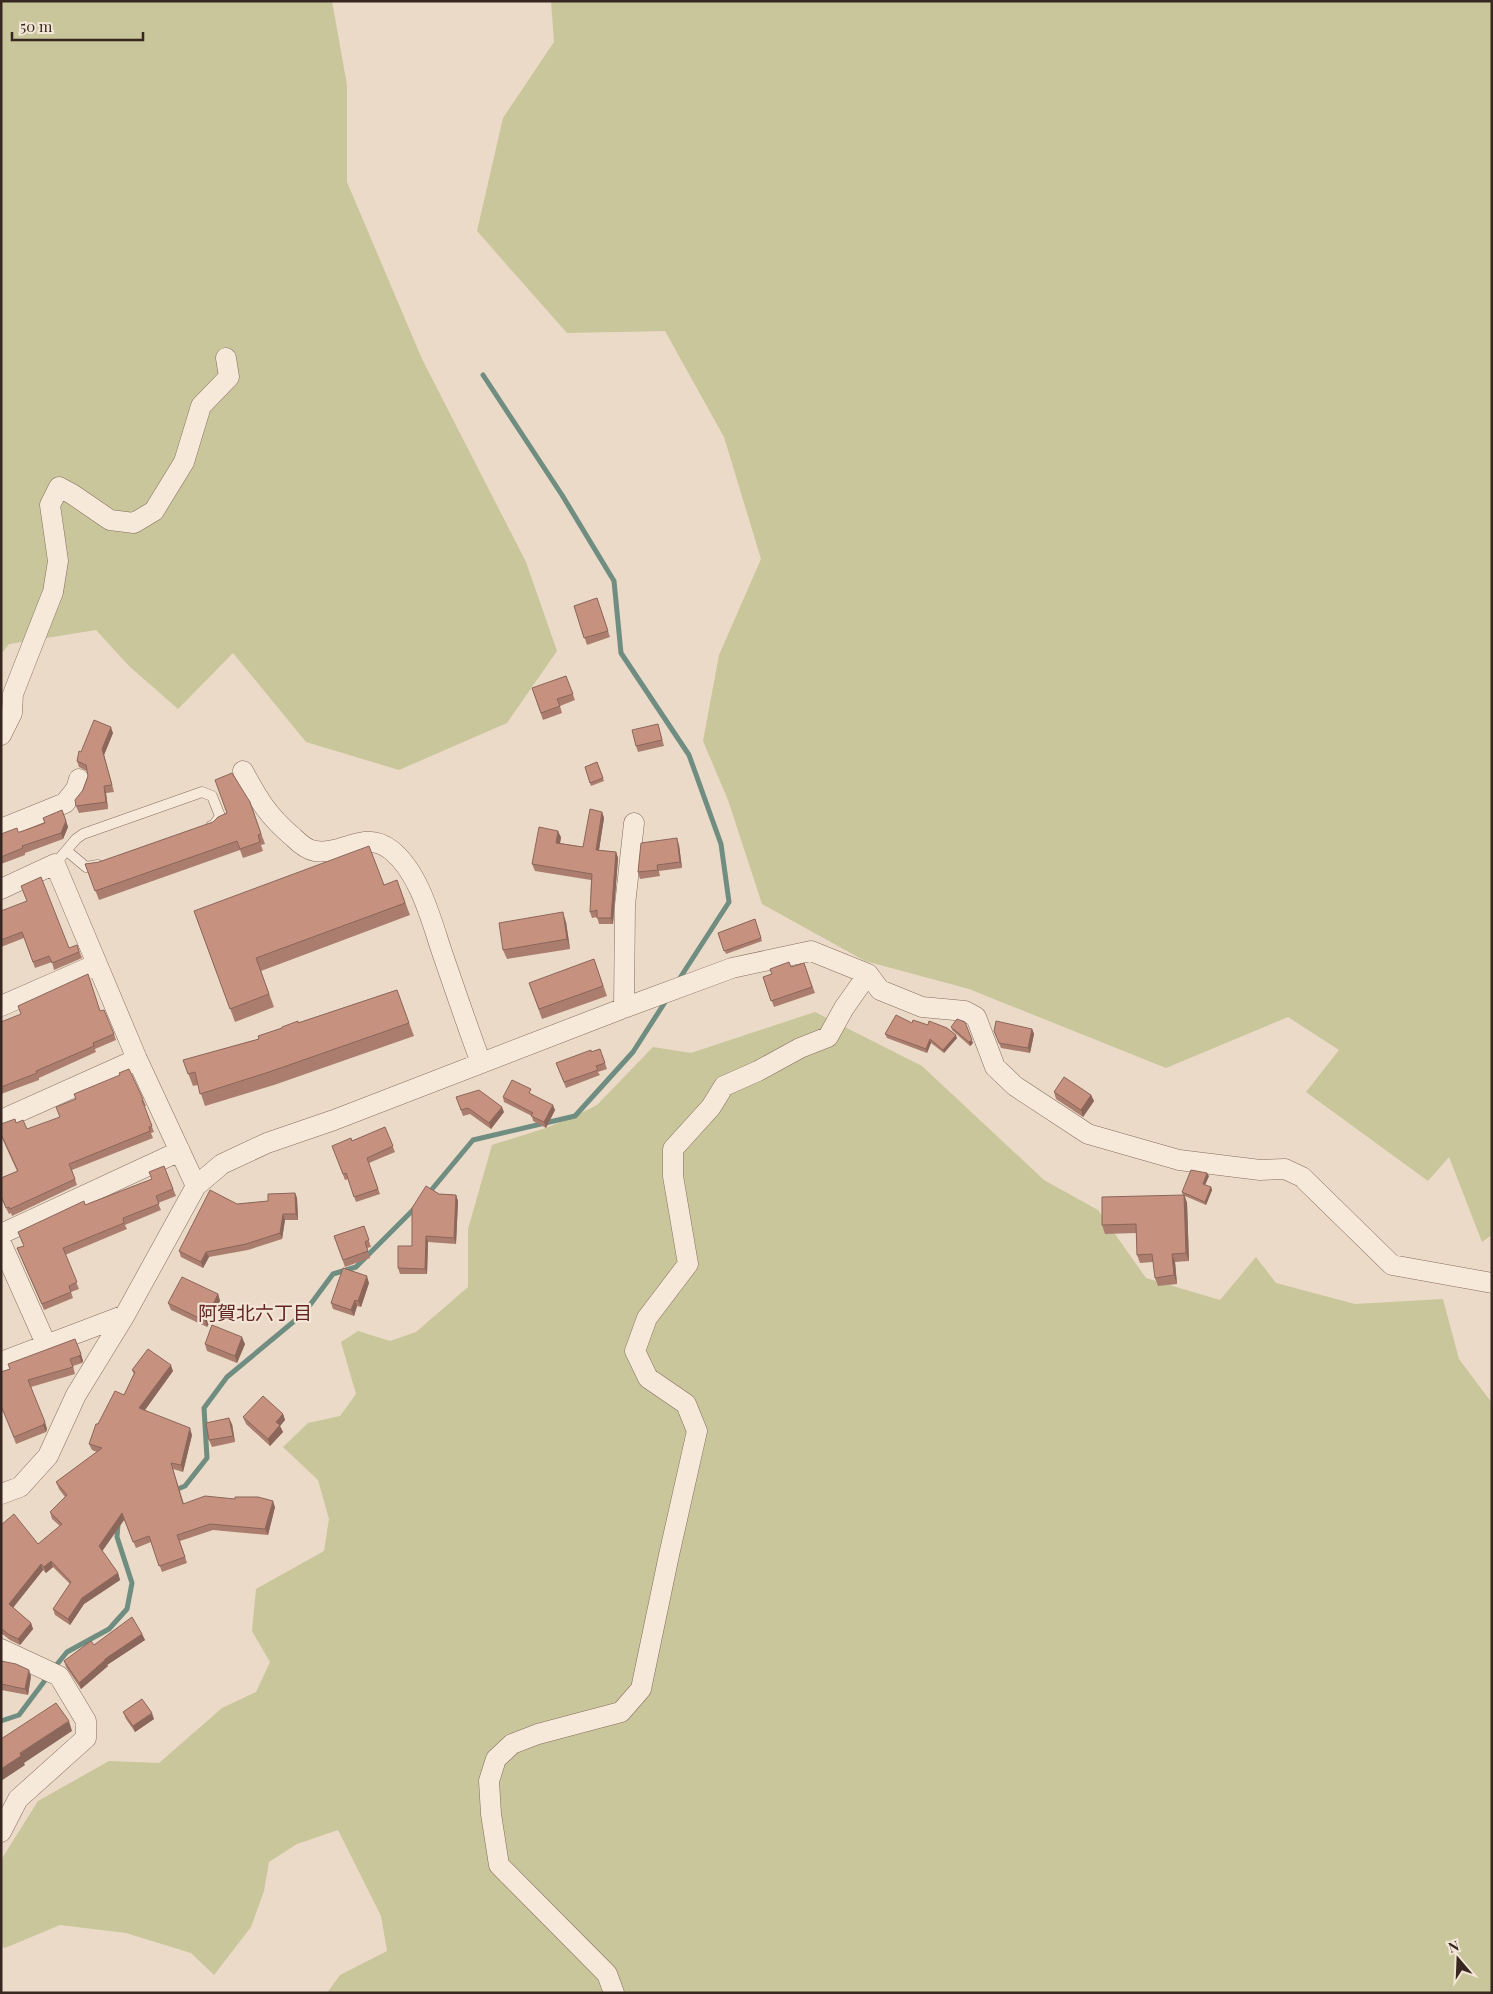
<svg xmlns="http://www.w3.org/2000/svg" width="1493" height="1994" viewBox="0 0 1493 1994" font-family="'Playfair Display','Noto Sans JP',serif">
  <rect width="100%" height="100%" fill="#ebdac7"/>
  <path fill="#c9c69b" d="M1,1H332L347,85V182L422,359L526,562L557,651L507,723L399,770L306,742L233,653L178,709L129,666L96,630L9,644L1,654Z
    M551,1H1492V1235L1482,1242L1449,1157L1428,1181L1306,1092L1339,1050L1288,1017L1166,1068L969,989L865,961L762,904L728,800L703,741L719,655L761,559L724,437L665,331L567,333L477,231L503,118L554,42Z
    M815,1012L922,1066L1044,1180L1098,1210L1146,1278L1220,1300L1256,1257L1276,1283L1355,1304L1443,1299L1459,1359L1492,1403V1993H327L340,1975L387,1951L381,1916L338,1830L297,1844L269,1862L264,1891L251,1927L214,1975L191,1953L126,1933L60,1925L5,1948L1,1946V1860L38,1801L109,1761L159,1763L222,1708L256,1692L270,1662L252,1631L256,1589L324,1551L329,1519L318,1480L283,1447L308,1423L340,1416L356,1394L341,1342L358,1331L390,1341L416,1332L468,1287V1229L492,1145L546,1128L575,1116L597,1105L653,1047L691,1053Z"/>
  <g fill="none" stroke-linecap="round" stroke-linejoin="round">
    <path stroke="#6f8d81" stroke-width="5" d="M483,375L562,495L614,581L621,653L689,755L721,844L729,902L678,981
      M428,1194L473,1140L575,1116L633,1052L667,999
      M173,1491L185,1486L207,1458L204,1408L227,1377L304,1313L333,1274L356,1267L416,1207
      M54,1668L67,1652L109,1629L127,1609L132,1583L117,1537L118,1524
      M1,1721L19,1715L49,1675"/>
    <defs>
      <path id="service" d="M67,851L86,867L98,865
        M55,864L76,839L83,834L202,792L212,796L220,816L214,825L211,826"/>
      <path id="minor" d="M1,735L12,713L13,694L53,592L58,561L50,505L59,487L72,494L110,520L134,523L154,511L184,462L201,406L229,377L226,358
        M243,771C258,799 268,816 293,837C298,842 307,850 315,851C345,855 364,829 391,850C421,874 432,924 444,958C456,993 468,1028 481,1063
        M1,829L65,803L76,789L79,779
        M1,889L55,864L137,1059L196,1186
        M1,1006L97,964
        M624,1008L625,905L634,823
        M1,1120L137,1059
        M1,1234L180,1151
        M1,1243L46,1344
        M1,1362L125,1315
        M1,1494L20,1487L48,1456L76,1395L125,1315L196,1186L222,1164L267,1143L334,1120L624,1008L732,968L811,951L868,974L880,990L922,1007L965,1011L976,1017L995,1067L1015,1086L1088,1134L1179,1160L1260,1170L1285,1169L1302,1177L1392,1265L1492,1283
        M1,1649L59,1676L86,1721V1738L18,1799L1,1832
        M614,1993L607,1974L499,1865L491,1814L489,1781L496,1759L512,1744L538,1734L621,1712L641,1689L669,1555L697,1431L686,1404L648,1378L635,1351L647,1318L688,1264L673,1176V1149L711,1107L724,1086L758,1071L800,1048L828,1037L844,1008L868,974"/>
    </defs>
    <use href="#service" stroke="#866c5e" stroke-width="11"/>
    <use href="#minor" stroke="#866c5e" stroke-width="21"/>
    <use href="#service" stroke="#f6e9da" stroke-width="10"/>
    <use href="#minor" stroke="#f6e9da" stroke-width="20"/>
  </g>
  <path fill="#ab7d6e" d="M597,598L610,637L587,645L574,606Z
    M566,676L575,700L560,706L562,713L543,720L532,688Z
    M658,724L664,746L638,752L636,746Z
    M113,733L104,755L114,792L106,793L108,809L79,813L76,806L88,776L87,771L79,767L77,761L81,752Z
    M597,762L604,781L591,786L585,767Z
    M250,802L265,844L261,845L263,851L243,858L240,850L99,900L85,864L99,862L213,822L227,813Z
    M62,810L68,827L63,839L25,853V855L1,864V834L20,832L45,823Z
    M602,812L604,818L599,850L616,852L618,858L613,924H599L597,917L592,918L590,912L591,880L535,871L532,864L561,837L560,843L583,847Z
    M679,845L682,868L659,871L660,876L640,879L638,872Z
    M397,880L410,915L261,971L274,1007L235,1022L194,911L384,885Z
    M1,911L69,948L77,945L82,958L54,970L52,962L35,968L24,938L1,947Z
    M755,919L762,941L726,954L718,933Z
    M566,922L570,949L507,959L503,950Z
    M594,959L607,996L542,1019L529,983Z
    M804,963L815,993L774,1007L763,977Z
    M397,990L414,1036L274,1085L205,1106L198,1085L193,1086L183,1060L259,1039L298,1023Z
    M100,1011L114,1034L116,1040L95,1049L96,1052L39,1078V1080L1,1094V1022Z
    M912,1023L957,1038L944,1053L931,1043L927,1053L887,1038L885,1034Z
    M951,1027L973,1043L970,1046L952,1030Z
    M1032,1029L1034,1034L1030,1053L1001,1048L994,1031Z
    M600,1049L607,1069L598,1072L600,1075L566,1088L556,1063Z
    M1054,1092L1091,1095L1094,1101L1083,1117L1056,1099Z
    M533,1094L532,1095L555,1110L546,1128L533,1121L532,1116L504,1102L503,1097Z
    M456,1097L504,1112L491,1129L470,1114L463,1116Z
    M143,1099L146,1106H144L154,1132L151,1133L153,1138L72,1170L77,1185L12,1216L11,1213L9,1214L1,1198V1178L17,1171L1,1136V1124L16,1123L27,1129Z
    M385,1127L395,1152L369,1163L380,1194L356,1202L348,1179L345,1180L332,1146L352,1141Z
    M164,1166L176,1196L158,1203L161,1210L125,1225L127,1229L65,1255L79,1289L71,1292L73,1298L44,1310L17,1248L24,1246L85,1205L152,1179Z
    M1209,1176L1205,1185L1211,1187L1212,1190L1206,1205L1185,1196L1187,1203L1189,1261L1175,1262L1177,1284L1158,1286L1155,1278L1153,1262L1140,1263L1137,1255L1136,1233L1105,1234L1102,1225L1183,1195L1182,1192Z
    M295,1193L297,1198L298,1220H285L282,1239L248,1250L209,1257L203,1268L181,1257L179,1251L237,1204L268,1201Z
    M439,1194L456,1195L458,1201L456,1244L428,1242L427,1274H400L398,1268L412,1246Z
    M364,1226L371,1247L367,1248L370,1258L345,1267L334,1236Z
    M369,1283L361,1307L357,1306L354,1316L333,1309L331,1303Z
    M218,1294L220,1301L207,1327L171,1310L168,1303Z
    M75,1339L83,1361L82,1363L73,1366L75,1374L31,1387L47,1429L46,1432L16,1444L3,1410L1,1411V1372L10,1369Z
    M205,1344H245L237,1363L207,1351Z
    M132,1370L173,1371L145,1410L192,1435L183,1472L173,1469L184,1504L275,1507L268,1535L213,1530L180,1541L187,1563L162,1572L151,1542L136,1548L124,1520L102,1551L118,1573L120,1580L84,1604L70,1625L55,1615L53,1609L70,1584L53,1567L46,1573L43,1570L13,1608L31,1623L33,1629L20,1645L10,1640L1,1633V1525L38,1544L60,1526L52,1519L50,1512L65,1497L59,1489L56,1482L97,1452L92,1450L89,1444L98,1424L124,1395L134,1374Z
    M283,1414L285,1420L280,1426L283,1432L270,1446L246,1424L243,1417Z
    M232,1424L235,1442L212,1447L209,1440Z
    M142,1634L145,1640L107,1665L108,1666L81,1689L66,1667L64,1661L94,1645Z
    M1,1661L31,1676L28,1695L1,1690Z
    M123,1712L154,1719L135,1732L126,1719Z"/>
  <path fill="#8b665a" d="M111,727L113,733L104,755L114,792L102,749Z
    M104,786L106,793L108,809L106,802Z
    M602,812L604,818L598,856L596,850Z
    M66,821L68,827L63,839L61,833Z
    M558,831L561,837L559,849L556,843Z
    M677,838L679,845L682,868L680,862Z
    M616,852L618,858L613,924L611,918Z
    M563,912L566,922L570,949L567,939Z
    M1032,1029L1034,1034L1030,1053L1028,1048Z
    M956,1035L957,1038L944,1053L943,1050Z
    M930,1039L931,1043L927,1053L926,1049Z
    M972,1040L973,1043L970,1046L969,1042Z
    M1091,1095L1094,1101L1083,1117L1081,1110Z
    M553,1105L555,1110L546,1128L544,1122Z
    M502,1107L504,1112L491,1129L489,1123Z
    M1207,1173L1209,1176L1204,1187L1203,1184Z
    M1211,1187L1212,1190L1206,1205L1205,1202Z
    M295,1193L297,1198L298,1220L296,1214Z
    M456,1195L458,1201L456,1244L454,1238Z
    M1184,1195L1187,1203L1189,1261L1186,1253Z
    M283,1214L285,1220L282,1239L280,1233Z
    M426,1236L428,1242L427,1274L425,1269Z
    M206,1252L209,1257L203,1268L201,1262Z
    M1172,1254L1175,1262L1177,1284L1174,1275Z
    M367,1276L369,1283L361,1307L358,1301Z
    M218,1294L220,1301L207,1327L205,1321Z
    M355,1300L357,1306L354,1316L351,1310Z
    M242,1337L245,1344L237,1363L235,1356Z
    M81,1354L83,1361L82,1363L79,1356Z
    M171,1365L173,1371L142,1414L139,1408Z
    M283,1414L285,1420L280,1426L283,1432L270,1446L268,1439L276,1422Z
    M229,1418L232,1424L235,1442L233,1436Z
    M45,1422L47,1429L46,1432L43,1425Z
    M190,1428L192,1435L183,1472L181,1465Z
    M273,1501L275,1507L268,1535L265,1529Z
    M122,1513L124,1520L101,1553L99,1546Z
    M51,1561L53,1567L46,1573L44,1567Z
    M41,1564L43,1570L11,1610L9,1604Z
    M118,1573L120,1580L84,1604L70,1625L68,1619L82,1598Z
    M31,1623L33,1629L20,1645L18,1639Z
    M142,1634L145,1640L107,1665L108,1666L81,1689L79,1683L105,1659Z
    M29,1670L31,1676L28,1695L25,1689Z
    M152,1713L154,1719L135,1732L133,1726Z
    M69,1721L72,1731L24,1763L25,1765L1,1781V1769L20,1753Z"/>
  <path fill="#c79180" stroke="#8b665a" d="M597,598L608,631L584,638L574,606Z
    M566,676L573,694L557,699L560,706L541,713L532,688Z
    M94,720L111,727L102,749L112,785L104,786L106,802L76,806L75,800L83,790L88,776L86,765L77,761L79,751L81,752Z
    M658,724L662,740L636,746L632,730Z
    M597,762L603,778L590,783L585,767Z
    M232,773L250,802L261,834L258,835L260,842L240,849L237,841L95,891L85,864L99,862L213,822L218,817L227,813L215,780Z
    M590,809L602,812L596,850L616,852L611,918H597V910L590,912L592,874L532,864L539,827L558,831L556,843L583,847Z
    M62,810L66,821L61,833L22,846L23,848L1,857V834L17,828L18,832H20L45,823L43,818Z
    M677,838L680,862L657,865L658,870L638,872L641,843Z
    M369,846L384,885L397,880L405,903L256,958L269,994L230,1009L194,911Z
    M41,877L69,948L77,945L79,952L52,963L49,956L33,962L22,932L1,940V911L27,901L21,886Z
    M563,912L567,939L503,950L499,923Z
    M755,919L761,938L724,951L718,933Z
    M594,959L603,986L539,1009L529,983Z
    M789,962L791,967L804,963L812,987L771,1001L763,977L772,974L770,969Z
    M88,974L100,1011L104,1010L114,1034L93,1043L94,1046L36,1071L37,1073L1,1087V1022L21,1014L18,1006Z
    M397,990L409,1023L269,1072L200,1094L195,1072L188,1074L183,1060L259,1039L258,1036L282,1028V1027L298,1021V1023Z
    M896,1015L912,1023L913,1020L928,1025L929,1021L947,1028L956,1035L943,1050L930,1039L926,1049L885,1034Z
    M957,1019L965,1022L972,1040L969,1042L951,1027Z
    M996,1021L1032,1029L1028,1048L999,1043L994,1031Z
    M600,1049L605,1063L596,1066L598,1070L564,1082L556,1063L591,1050V1052Z
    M129,1069L143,1099L142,1100L152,1126L149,1127L150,1131L69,1164L75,1179L10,1209L9,1207L6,1208L1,1196V1178L18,1171L1,1134V1124L15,1119L16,1123L23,1120L27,1129L60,1117L56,1107L76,1099L74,1094L120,1075L119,1073Z
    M1064,1077L1091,1095L1081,1110L1054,1092Z
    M512,1080L531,1089L529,1093L553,1105L544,1122L531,1116L533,1113L503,1097Z
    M479,1090L502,1107L489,1123L468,1108L461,1110L456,1097Z
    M385,1127L393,1146L367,1158L378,1189L354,1197L346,1173L343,1174L332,1146L351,1138L352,1141Z
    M164,1166L173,1189L156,1196L159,1204L123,1218L124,1223L63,1248L77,1282L69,1286L71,1292L42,1304L17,1248L24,1246L18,1232L84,1201L85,1205L152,1179L149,1172Z
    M1191,1170L1207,1173L1203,1184L1211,1187L1205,1202L1182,1192Z
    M426,1186L439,1194L456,1195L454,1238L426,1236L425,1269L398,1268V1246H412V1208Z
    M210,1190L237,1204L268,1201V1194L295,1193L296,1214H283L280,1233L246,1244L206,1252L201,1262L179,1251Z
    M1184,1195L1186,1253L1172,1254L1174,1275L1155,1278L1152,1254L1137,1255L1136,1224L1102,1225V1197Z
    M364,1226L369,1240L365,1242L368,1251L343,1260L334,1236Z
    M343,1268L367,1276L358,1301L355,1300L351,1310L331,1303Z
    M182,1277L218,1294L205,1321L168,1303Z
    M212,1325L242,1337L235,1356L205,1344Z
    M75,1339L81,1354L79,1356L70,1359L73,1367L28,1380L45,1422L43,1425L14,1437L1,1406V1372L10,1369L8,1364Z
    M148,1349L171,1365L139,1408L190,1428L181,1465L171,1463L183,1504L205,1496L235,1499V1497H258L273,1501L265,1529L210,1524L177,1535L185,1557L159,1566L149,1536L133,1542L122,1513L99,1546L118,1573L82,1598L68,1619L53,1609L71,1582L51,1561L44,1567L41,1564L9,1604L31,1623L18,1639L8,1634L1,1628V1525L14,1514L38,1544L62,1524L50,1512L67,1495L56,1482L102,1448L89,1444L96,1424H98L115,1391L124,1395L135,1372L132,1370Z
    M263,1396L283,1414L276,1422L280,1425L268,1439L243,1417Z
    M229,1418L233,1436L209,1440L206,1423Z
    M132,1617L142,1634L105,1659V1660L79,1683L64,1661L91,1641L94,1645Z
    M1,1661L16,1664L29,1670L25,1689L1,1684Z
    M142,1699L152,1713L133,1726L123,1712Z
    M56,1703L69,1721L20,1753L21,1756L1,1769V1739Z"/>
  <g text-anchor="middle" stroke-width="4.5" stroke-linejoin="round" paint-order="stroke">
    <g font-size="19" fill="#602523" stroke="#f3e6d6">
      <text x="255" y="1320">阿賀北六丁目</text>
    </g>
  </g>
  <rect width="1493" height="1994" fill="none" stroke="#372720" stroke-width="5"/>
  <g transform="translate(1458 1959) rotate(341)" stroke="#f3e6d6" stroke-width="4" paint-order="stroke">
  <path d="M0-4L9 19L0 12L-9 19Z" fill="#372720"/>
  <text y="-8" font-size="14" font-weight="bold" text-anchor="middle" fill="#372720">N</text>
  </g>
  <path d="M12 32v8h131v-8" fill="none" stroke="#372720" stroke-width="2.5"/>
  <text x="20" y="32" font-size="15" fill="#372720" stroke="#f3e6d6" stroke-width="4" paint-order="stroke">50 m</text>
</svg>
